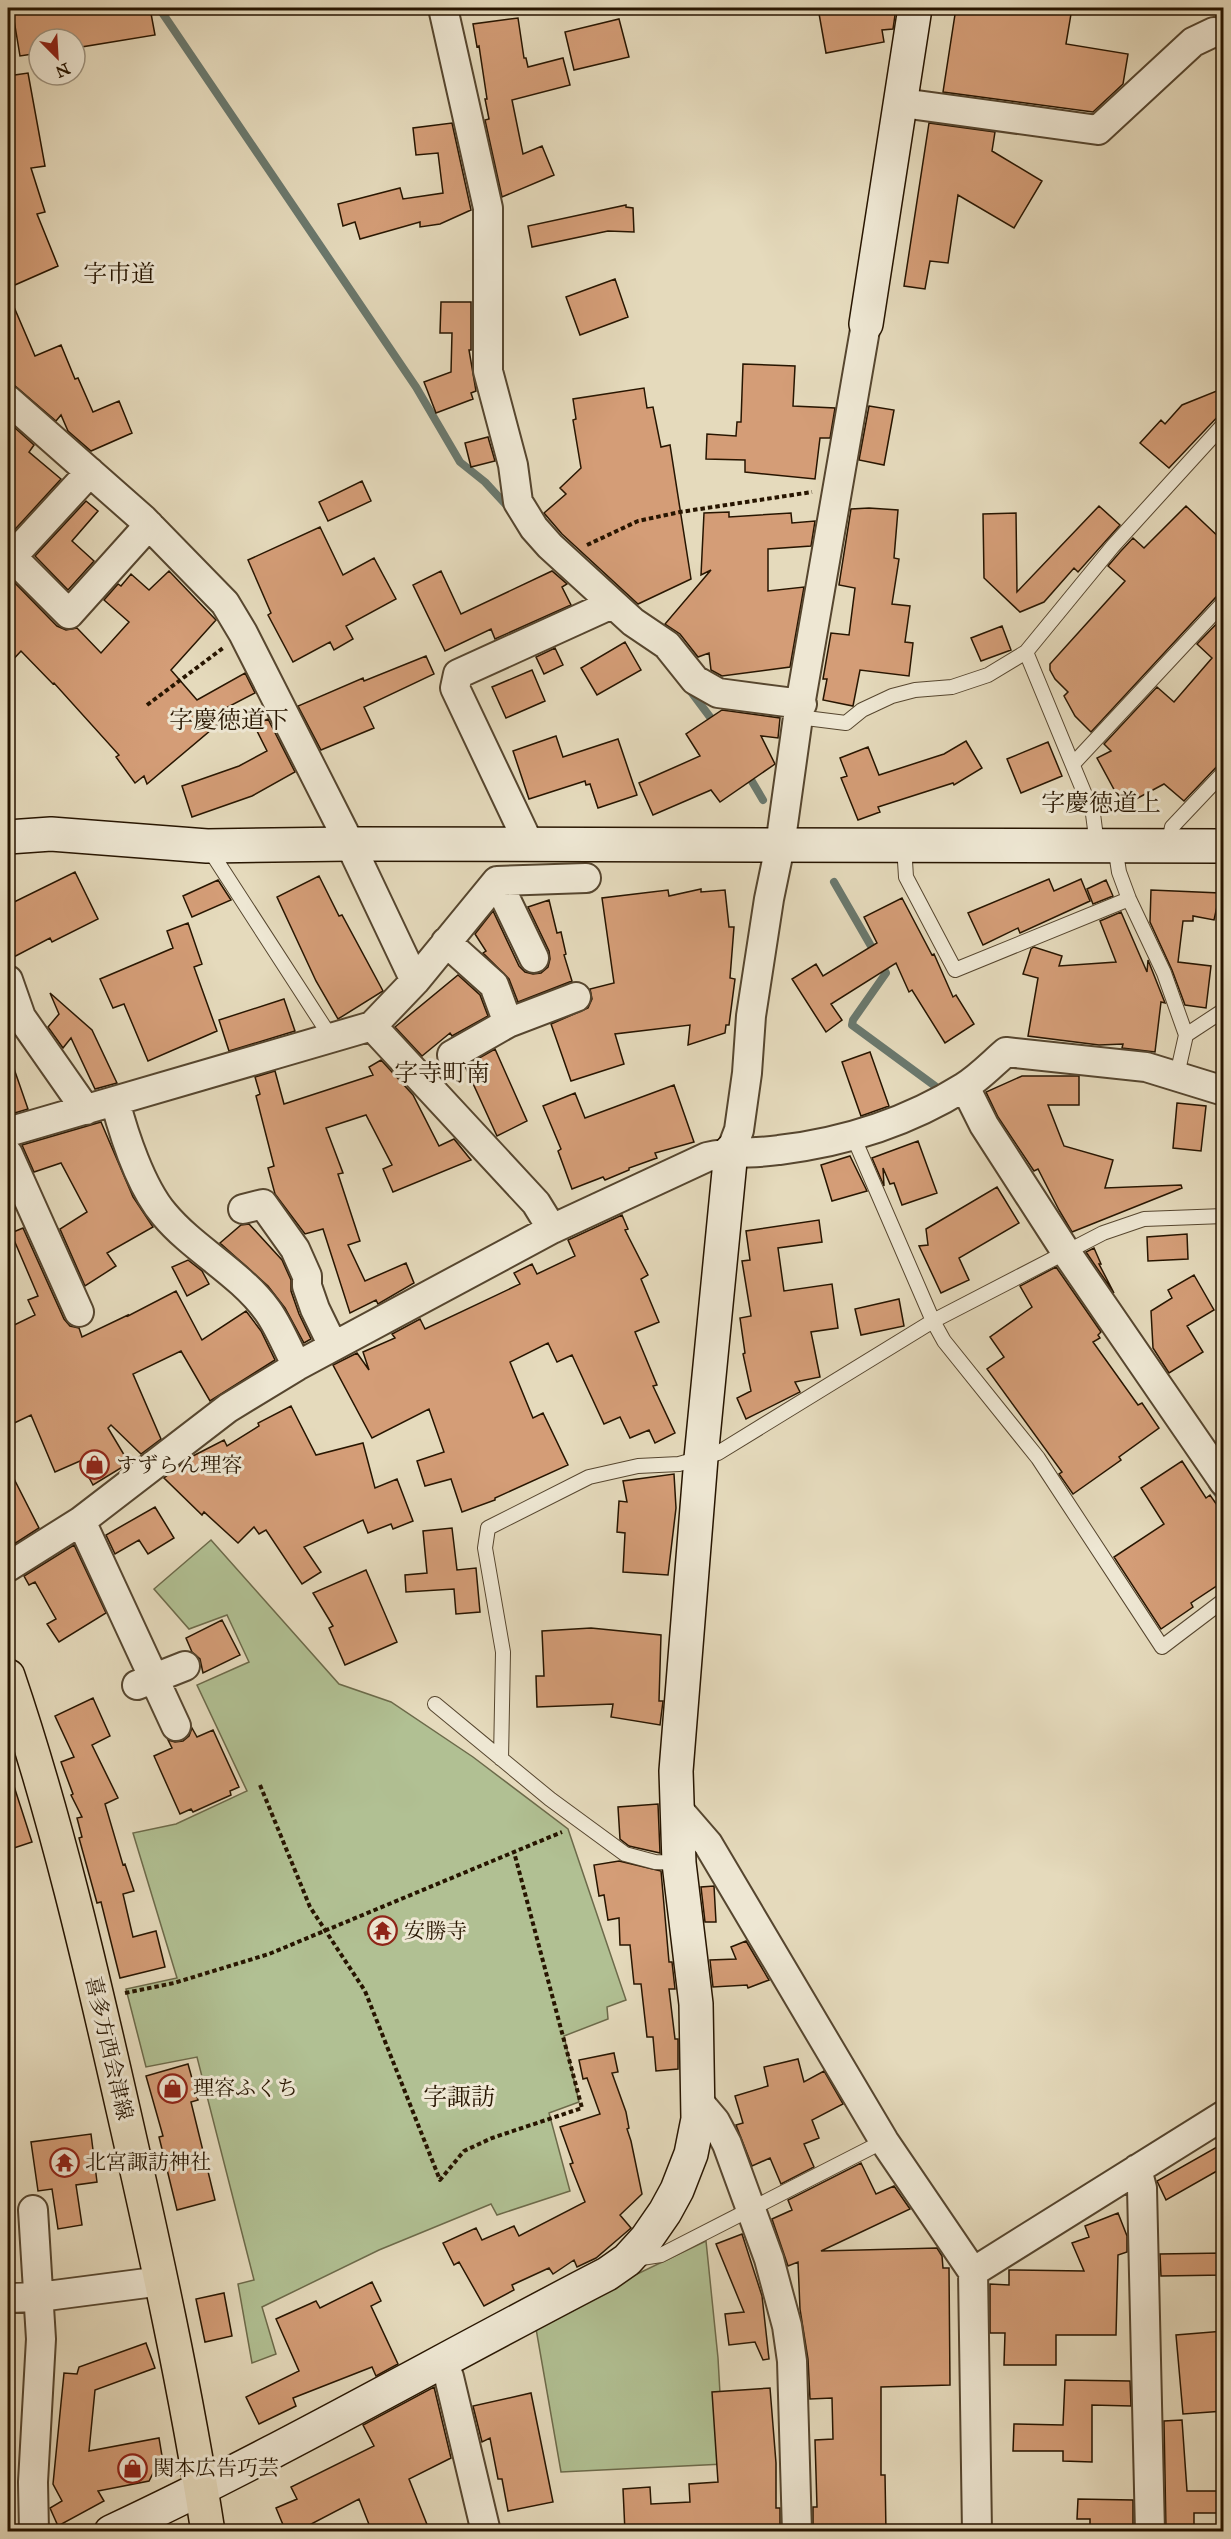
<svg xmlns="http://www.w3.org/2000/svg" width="1231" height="2539" viewBox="0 0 1231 2539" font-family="'IM FELL Great Primer','Noto Serif JP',serif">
  <rect width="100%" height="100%" fill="#e5dabc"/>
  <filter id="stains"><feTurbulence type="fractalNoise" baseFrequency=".00333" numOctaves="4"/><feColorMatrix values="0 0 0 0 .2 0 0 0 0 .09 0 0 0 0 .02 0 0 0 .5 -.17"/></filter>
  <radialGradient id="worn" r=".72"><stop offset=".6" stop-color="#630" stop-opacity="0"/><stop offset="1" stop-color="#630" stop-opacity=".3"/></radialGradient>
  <path fill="#b1c093" stroke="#6c6a4a" stroke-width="1.5" d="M211,1540L339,1684L391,1702L473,1757L568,1829L626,2000L607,2007L608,2019L564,2036L579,2102L549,2113L570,2191L497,2215L491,2204L379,2250L262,2307L276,2354L252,2363L238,2284L254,2280L197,2057L146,2067L126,1989L177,1978L133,1833L176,1824L247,1791L197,1685L249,1662L227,1615L189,1629L154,1589Z
    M706,2241L718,2358L724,2464L561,2472L535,2323Z"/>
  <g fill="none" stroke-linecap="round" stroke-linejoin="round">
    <path stroke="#6a786d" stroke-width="8" d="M159,8L416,387L460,462L485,482L509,508
      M689,689L716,725
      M747,773L763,800
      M834,882L875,953
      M881,964L886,973L853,1020L852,1025L935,1086
      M1212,1486L1224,1502"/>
  </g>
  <path fill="#d49d77" stroke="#271500" stroke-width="1.5" d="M52,8H74L75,14L116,8H150L155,35L75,48V39H39V53L20,56L13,14Z
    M818,8H896L893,29L882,30L884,42L826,53Z
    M956,8H1072L1066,44L1128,54L1123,84L1093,112L943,92Z
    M518,18L524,58H526L528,67L563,58L570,85L512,100L523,154L542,146L554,175L502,197L485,120L489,119L485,99H487L479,46L477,47L473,24Z
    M619,19L629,57L574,70L565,32Z
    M28,73L45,166L31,168L45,212L37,214L58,266L8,288V76Z
    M452,123L471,210L440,224L420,227V222L360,239L355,222L343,226L338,204L400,188L403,199L443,193L438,153L416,155L413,128Z
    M929,123L995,132L992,151L1042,181L1014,228L958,195L948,263L930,261L925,289L904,286Z
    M626,205V207L633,208L634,232L608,231L532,247L528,226Z
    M615,279L628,317L580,335L566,297Z
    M8,293L35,356L61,345L75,379L78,378L93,412L119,401L132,433L91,451L68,431L61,415L56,421L14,385L8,370Z
    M441,302H471V350H469L476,391L471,393L473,399L436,413L424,382L451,372L452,333H440Z
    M743,364L795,366L793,406L835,408L830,438H820L815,479L745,472V460L706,459L707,434L736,436L737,422H741Z
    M644,388L647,408L653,407L661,447L670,445L691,579L638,604L562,534L544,513L566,494L560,488L581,468L573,420L576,419L573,399Z
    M1224,388V410L1169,468L1140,443L1161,420L1165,424L1182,405Z
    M869,406L894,410L884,465L859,460Z
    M14,427L34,445L29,452L61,479L8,537V434Z
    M488,437L495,461L471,467L465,443Z
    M362,481L371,501L328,521L319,502Z
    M86,501L98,511L72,541L94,561L68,590L35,556Z
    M1099,506L1120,525L1078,572L1074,568L1044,602L1020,612L984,578L983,514L1016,513L1017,592Z
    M1186,506L1224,542V593L1217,596L1091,732L1075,716L1064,696L1068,692L1055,679L1050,670V664L1125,581L1108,566L1120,552L1133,538L1144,548Z
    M869,508L898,510L894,558L899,559L892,604L910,606L905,642L913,643L909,676L860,670L853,706L823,700L827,679H823L831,633L849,635L855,588L839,585L851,509Z
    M729,512V517L791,513L792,523L815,521L811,546L768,549V591L804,587L790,667L722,676L711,670L709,653L698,657L680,634L665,624L711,570L701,575L704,513Z
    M320,527L343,575L374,558L396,599L346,626L353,639L334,650L330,642L293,662L268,615L271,613L248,560Z
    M169,571L216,620L171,670L197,700L245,673L255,693L220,711L224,719L147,784L144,776L135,783L116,757L119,755L54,683L53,684L21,651L8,665V576L57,626L66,630L77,628L101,653L129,622L104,600L118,584L121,586L131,574L149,590Z
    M441,571L461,614L552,571L567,584L562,587L571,605L495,639L491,629L445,651L413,585Z
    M1224,616V759L1184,801L1164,784L1123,806L1097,758L1111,751L1104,744L1157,687L1174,702L1212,658L1197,644Z
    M1002,626L1011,650L981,661L971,638Z
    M625,642L641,670L597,695L581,668Z
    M555,648L563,665L544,674L536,657Z
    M426,656L434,674L364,707L374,728L321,750L298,706L363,678L364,681Z
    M532,670L545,701L506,718L492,687Z
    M722,710L780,718L778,738L761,736L775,764L720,802L711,790L653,815L639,783L700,756L686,734Z
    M268,719L295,772L252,796L192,817L182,786L239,766L267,751L254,725Z
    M556,736L563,757L618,739L637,795L598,808L590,784L586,785L585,781L529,799L513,751Z
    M966,741L982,768L954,785L953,783L878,807L880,812L858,820L841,778L847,776L840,758L868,747L879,775L944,754Z
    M1048,742L1062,776L1021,793L1007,759Z
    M75,872L98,919L52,942L50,938L8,960V905Z
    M319,876L339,916L342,915L383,991L338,1019L316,981L277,897Z
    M1049,879L1054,891L1081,879L1090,901L1020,933L1018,928L983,945L968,913Z
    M218,880L231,900L192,917L183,896Z
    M1106,880L1113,896L1093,904L1087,889Z
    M701,889V892L725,890L729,927H734L730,978L735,979L729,1025H726L725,1033L688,1045L690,1025L615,1034L624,1064L571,1081L551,1024L588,1008L592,999L590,989L614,983L602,898L668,890L669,896Z
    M1151,890L1220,893L1214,920L1193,916V921H1183L1178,962L1211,966L1206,1008L1185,1005L1172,970L1150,922Z
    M902,898L932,955L934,954L953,997L956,995L974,1024L945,1043L912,990L909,992L896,963L831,1004L842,1020L826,1032L792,979L816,964L823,976L877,943L864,917Z
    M549,900L557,933L561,932L566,954L564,955L572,981L518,1002L509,979L483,953L486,951L475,934L493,911L519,966L525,972L533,974L541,973L548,967L550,959L549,951L528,907Z
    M1121,912L1147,972L1148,960L1165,1003L1161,1002L1155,1052L1122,1048L1123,1044L1099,1045L1028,1036L1038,978L1023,974L1031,949L1034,947L1062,956L1059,966L1116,962L1100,921Z
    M188,923L202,964L194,967L217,1031L148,1061L124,1004L113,1008L100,979L173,948L167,931Z
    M458,975L480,995L488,1016L452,1036L450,1033L422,1056L395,1027Z
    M50,993L92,1030L117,1083L95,1089L71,1038L63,1048L48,1027L59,1014Z
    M284,999L295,1031L229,1051L219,1020Z
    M495,1049L527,1121L497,1136L465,1066Z
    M870,1052L889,1106L861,1116L842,1062Z
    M8,1060H11L28,1109L8,1115Z
    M381,1060L413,1095L439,1146L454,1139L471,1160L393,1192L383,1169L392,1165L366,1115L326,1128L343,1173L338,1174L360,1241L348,1245L365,1281L406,1263L414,1283L378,1304L376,1300L350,1313L323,1229L305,1234L275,1194L268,1168L274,1166L256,1096L260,1094L255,1077L275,1071L284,1104L373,1075L369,1067Z
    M1022,1076H1079V1105H1048L1064,1146L1113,1160L1105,1188L1181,1185L1182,1188L1072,1232L1059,1210L1038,1169L1034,1171L998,1117L986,1092Z
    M674,1085L694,1142L655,1153L657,1158L629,1168V1170L605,1180L603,1177L572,1189L558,1151L561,1149L543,1106L575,1093L585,1118Z
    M1177,1103L1206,1106L1201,1151L1173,1148Z
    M101,1122L133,1197L153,1227L107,1253L116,1266L85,1286L60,1229L87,1212L61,1163L34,1172L22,1145Z
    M918,1141L937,1193L902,1205L894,1183L890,1184L883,1168L884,1186L872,1158Z
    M850,1156L867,1191L832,1201L821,1165Z
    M997,1187L1019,1223L959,1258L969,1280L941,1293L919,1246L928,1245L926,1229Z
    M622,1215L628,1229L625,1230L648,1275L641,1279L659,1322L635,1332L657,1385L653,1386L675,1433L655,1443L649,1430L630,1438L620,1417L604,1424L572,1355L557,1362L548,1343L510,1362L533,1418L543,1413L568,1465L495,1498V1500L462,1512L451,1479L425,1486L417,1461L444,1452L429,1409L372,1438L333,1365L357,1353L369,1370L363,1352L395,1338L392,1334L420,1319L425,1329L520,1284L514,1273L532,1264L537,1274L575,1256L568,1240Z
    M819,1220L822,1242L778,1248L784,1291L832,1284L838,1328L811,1332L820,1377L795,1382L800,1392L746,1419L737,1398L751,1391L743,1354L745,1353L740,1318L751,1316L742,1261L750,1260L746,1231Z
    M249,1224L282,1260L291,1280V1291L299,1314L311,1339L304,1343L285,1308L268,1286L220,1243L241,1225Z
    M23,1228L64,1319L70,1326L79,1328L82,1337L128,1315V1316L176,1291L202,1340L246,1311L261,1331L275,1360L210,1401L181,1351L133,1374L161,1439L141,1454L111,1425L108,1428L129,1463L93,1485L80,1461L55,1472L31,1415L8,1426V1328L35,1315L28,1300L38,1296L11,1233Z
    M1187,1234L1188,1259L1148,1261L1147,1237Z
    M1094,1248L1101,1264H1099L1114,1293L1086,1252Z
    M188,1260L202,1271L209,1284L187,1296L172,1267Z
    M1056,1267L1101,1332L1098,1335L1100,1338L1093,1342L1138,1405L1142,1403L1159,1428L1119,1457L1121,1460L1073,1494L1059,1474L1062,1472L987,1369L1004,1357L990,1337L1032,1307L1020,1286Z
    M1194,1275L1214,1310L1187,1326L1203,1352L1169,1373L1153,1348L1151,1311L1172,1298L1168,1290Z
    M899,1299L904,1326L861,1335L855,1309Z
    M291,1406L316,1455L363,1443L375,1488L397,1479L413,1521L393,1529L391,1524L368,1533L363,1520L304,1547L321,1572L302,1584L266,1530L259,1534L254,1527L238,1543L204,1512L202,1515L164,1478L191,1457L224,1440L227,1446L259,1426L258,1423Z
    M1182,1461L1206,1498L1210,1495L1224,1515V1581L1191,1603L1193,1607L1161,1629L1114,1557L1164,1524L1141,1488Z
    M8,1467L39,1528L8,1548Z
    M674,1474L676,1508L668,1575L623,1572L625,1533L617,1532L619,1501L627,1502L623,1481Z
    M155,1507L174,1538L148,1554L139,1540L115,1554L106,1535Z
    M452,1528L457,1570L476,1568L480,1612L456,1614L454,1589L406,1592L405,1575L427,1573L423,1531Z
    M74,1545L106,1613L59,1642L47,1624L56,1619L35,1582L29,1585L24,1576Z
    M366,1570L397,1642L345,1665L329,1628L333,1626L313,1593Z
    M222,1620L240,1655L203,1673L200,1659L192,1652L186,1638Z
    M591,1628L661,1635L659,1701H663L660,1725L611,1717L613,1704L537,1707L536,1676H544L542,1631Z
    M93,1698L110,1736L92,1745L118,1798L105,1804L123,1865L125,1864L134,1891L123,1894L133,1937L156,1931L165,1967L120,1978L101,1902L97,1903L79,1838L82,1837L77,1818L82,1817L71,1795L73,1794L61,1762L74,1757L55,1716Z
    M192,1728L197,1737L213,1730L239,1787L230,1791L231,1795L193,1812L191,1809L180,1814L154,1756L172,1748L168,1740L175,1742L183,1741L189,1736Z
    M12,1780L32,1842L8,1850V1781Z
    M658,1804L660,1853L629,1846L620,1839L618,1807Z
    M619,1861L661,1871L669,1962H672L675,1989H669L675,2039H678V2069L656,2071L653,2037H647L641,1984H634L630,1945H620L619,1918L608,1920L604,1895L599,1896L594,1865Z
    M714,1886L716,1922H705L701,1887Z
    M746,1941L769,1980L748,1988L747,1985L713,1987L710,1960L736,1959L731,1947Z
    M614,2053L618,2072L612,2073L626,2112L629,2128L627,2129L631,2141L642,2194L620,2215L631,2228L596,2258L577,2267L574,2260L553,2274L549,2268L512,2285L514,2290L484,2306L459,2262L454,2265L443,2243L476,2228L482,2240L514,2226L519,2236L585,2202L570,2164L573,2163L560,2127L600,2114L587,2078L583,2079L579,2060Z
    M798,2059L804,2082L824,2071L843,2104L812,2120L819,2138L804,2144L814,2167L781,2184L770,2158L752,2166L736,2125L743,2123L735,2096L768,2086L764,2067Z
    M188,2064L198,2100L191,2102L215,2200L177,2210L159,2137L163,2136L146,2076Z
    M91,2134L97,2182L76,2185L82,2225L58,2229L52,2189L38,2191L31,2142Z
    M1224,2143V2167L1166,2200L1157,2181Z
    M861,2163L876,2194L894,2186L910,2209L821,2251L937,2248L942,2256L943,2268H949L950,2385L881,2387V2475H885L886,2532H813V2507H817L815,2440L833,2439L832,2398L810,2399L808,2359L800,2309L798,2262L788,2266L772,2219L792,2210L788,2200Z
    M1118,2213L1127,2236V2252L1118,2255L1116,2335H1056V2365H1004L1005,2333H990V2284L1009,2285V2270L1084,2271L1072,2243L1089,2237L1085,2226Z
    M742,2234L762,2296L769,2359L763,2360L755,2342L729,2345L725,2314L744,2312L716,2244Z
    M1224,2253V2275L1161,2276L1160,2254Z
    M372,2282L381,2301L371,2306L398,2364L376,2376L372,2367L293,2398L296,2406L259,2424L246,2397L299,2371L276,2319L316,2301L320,2308Z
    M224,2293L232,2336L205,2342L196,2299Z
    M1224,2331V2411L1183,2414L1176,2335Z
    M146,2343L155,2368L95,2390L89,2451L159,2438L162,2456L149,2481L98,2491L104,2501L58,2526L50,2508L62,2501L53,2484L64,2373L77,2374L79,2367Z
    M1065,2380L1130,2381L1131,2406L1092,2405V2462L1063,2461V2451H1013L1014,2424L1063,2425Z
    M434,2387L451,2458L409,2479L430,2532H372L359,2499L296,2532H286L276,2508L297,2499L291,2487L374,2446L363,2425Z
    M770,2388L776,2463V2508H780V2532H625L623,2489L650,2487L651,2504L690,2502L689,2484L718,2482L712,2392Z
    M531,2393L553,2502L508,2511L502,2479H498L490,2438L482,2442L473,2406Z
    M1182,2420L1187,2491H1224V2513H1194V2532H1166L1164,2421Z
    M1078,2499L1133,2500V2532H1090V2519H1077Z"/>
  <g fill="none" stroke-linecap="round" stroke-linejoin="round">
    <defs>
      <path id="lane" d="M1026,652L1093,814L1097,845
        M798,717L846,723L862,710L892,696L915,690L952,687L988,675L1026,652L1113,546L1224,424
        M1073,764L1224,602
        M904,845L906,877L955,970L1129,899
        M1115,846L1119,872L1129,899L1164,973L1186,1035L1177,1075
        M1168,846L1172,827L1224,772
        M209,849L332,1039
        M1186,1035L1224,1010
        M853,1136L933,1321L944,1341L1038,1458L1162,1647L1224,1600
        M435,1704L550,1799L625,1854L655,1862L679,1863
        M501,1759L503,1652L485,1548L488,1528L589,1477L638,1466L679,1464L718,1453L933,1321L1103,1233L1144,1219L1224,1216
        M635,2259L661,2255L884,2141"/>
      <path id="street" d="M443,8L488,208V371L513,465L518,502L534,528L550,546L633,622L667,645L695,680L718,693L802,704
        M902,103L1098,130L1193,42L1214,32
        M8,400L143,519L225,603L243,633L350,844L415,981
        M8,553L69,614L149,525
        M11,558L90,472
        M530,846L455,688L458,674L612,604
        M497,881L534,958
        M446,942L494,985L508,1023
        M8,980L21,1017L86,1110
        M372,1026L536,1203L552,1229
        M452,1055L508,1023L576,997
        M965,1087L984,1125L1066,1252L1224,1482
        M115,1101C124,1135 141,1187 164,1214C194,1250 239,1272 267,1310C279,1326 287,1348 297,1366
        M8,1132L372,1026L415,981L497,881L586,878
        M731,1151L739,1130L747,1073L751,1016L769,899L780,846L798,717L866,324
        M8,1154L79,1312
        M243,1209L263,1204L295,1249L307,1276V1286L315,1309L333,1346
        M81,1521L176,1726
        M8,1567L81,1521L228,1408L297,1366L552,1229L707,1157C734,1151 753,1154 779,1150C845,1142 908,1122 964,1087C979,1078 993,1063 1006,1052L1146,1067L1224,1091
        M137,1685L185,1666
        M676,1807L708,1844L884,2141L973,2272L977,2532
        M699,2102L715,2121L727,2144L769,2259L787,2326L792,2361L797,2532
        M1137,2169L1142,2188L1150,2532
        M33,2210L41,2339L33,2482L34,2532
        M973,2272L1224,2115
        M8,2298L39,2297L162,2281
        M442,2360L449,2377L486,2532"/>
      <path id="secondary" d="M866,324L915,8
        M8,837L51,834L207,846L350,844L1224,846
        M111,2532C280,2453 442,2359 607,2274L627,2260L647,2238L665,2212L677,2190L691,2154L698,2119L696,2004L679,1863L676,1771L701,1458L731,1151"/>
      <path id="primary" d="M8,1676C56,1817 90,1964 123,2109C155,2249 186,2390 208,2532"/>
    </defs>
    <use href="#lane" stroke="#56462f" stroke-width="16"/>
    <use href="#street" stroke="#56462f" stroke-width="32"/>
    <use href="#secondary" stroke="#271500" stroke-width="36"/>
    <use href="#primary" stroke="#271500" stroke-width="36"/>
    <path stroke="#271500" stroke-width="4" stroke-dasharray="4.5 3" stroke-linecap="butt" d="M587,545L638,521L680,512L812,492
      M147,705L223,648
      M260,1785L310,1907L365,1991L440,2180L464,2151L492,2138L582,2108L514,1852
      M125,1993L174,1983L269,1954L562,1832"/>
    <use href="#lane" stroke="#eee7d3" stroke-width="14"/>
    <use href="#street" stroke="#eee7d3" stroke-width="28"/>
    <use href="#secondary" stroke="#eee7d3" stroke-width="33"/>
    <use href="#primary" stroke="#e5dabc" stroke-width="33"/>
  </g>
  <defs>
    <symbol id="shop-ring" viewBox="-11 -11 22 22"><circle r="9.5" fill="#eee7d3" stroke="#8f2418" stroke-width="1.5"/><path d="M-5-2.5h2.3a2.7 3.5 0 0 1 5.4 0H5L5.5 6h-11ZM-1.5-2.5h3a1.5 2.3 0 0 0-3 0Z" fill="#8f2418"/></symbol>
    <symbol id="temple-ring" viewBox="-11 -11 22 22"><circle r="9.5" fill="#eee7d3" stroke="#8f2418" stroke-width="1.5"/><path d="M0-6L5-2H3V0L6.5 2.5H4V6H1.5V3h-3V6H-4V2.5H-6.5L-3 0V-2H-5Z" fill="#8f2418"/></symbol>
  </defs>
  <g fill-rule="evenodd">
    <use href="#shop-ring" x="78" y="1448" width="33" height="33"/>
    <use href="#temple-ring" x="366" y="1914" width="33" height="33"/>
    <use href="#shop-ring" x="156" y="2072" width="33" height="33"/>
    <use href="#temple-ring" x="48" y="2146" width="33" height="33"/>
    <use href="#shop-ring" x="116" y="2452" width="33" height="33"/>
  </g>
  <g text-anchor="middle" stroke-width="6" stroke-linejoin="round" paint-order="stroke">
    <g font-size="21" fill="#271500" stroke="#eee7d3" text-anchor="start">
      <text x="116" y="1472">すずらん理容</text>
      <text x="404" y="1938">安勝寺</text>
      <text x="193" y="2095">理容ふくち</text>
      <text x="85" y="2169">北宮諏訪神社</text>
      <text x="153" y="2475">関本広告巧芸</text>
    </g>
    <g font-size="21" fill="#271500" stroke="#eee7d3">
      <text transform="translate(109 2048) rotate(77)" y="7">喜多方西会津線</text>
    </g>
    <g font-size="24" fill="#271500" stroke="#eee7d3">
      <text x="119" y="282">字市道</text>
      <text x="229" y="728">字慶徳道下</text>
      <text x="1101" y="811">字慶徳道上</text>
      <text x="442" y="1081">字寺町南</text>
      <text x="459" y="2105">字諏訪</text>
    </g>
  </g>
  <rect width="1231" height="2539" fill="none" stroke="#e5dabc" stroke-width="30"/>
  <rect x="9" y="9" width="1213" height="2521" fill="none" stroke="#271500" stroke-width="3"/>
  <rect x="15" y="15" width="1201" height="2509" fill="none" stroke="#271500" stroke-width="1.5"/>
  <g transform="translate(57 57) rotate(156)"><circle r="28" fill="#eee7d3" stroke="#9e937f" stroke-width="1.5"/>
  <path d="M0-4.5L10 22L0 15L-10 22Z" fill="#8f2418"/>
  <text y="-9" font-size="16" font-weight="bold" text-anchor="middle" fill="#271500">N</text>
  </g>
  <rect width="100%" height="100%" filter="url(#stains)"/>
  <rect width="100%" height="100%" fill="url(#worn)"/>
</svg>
